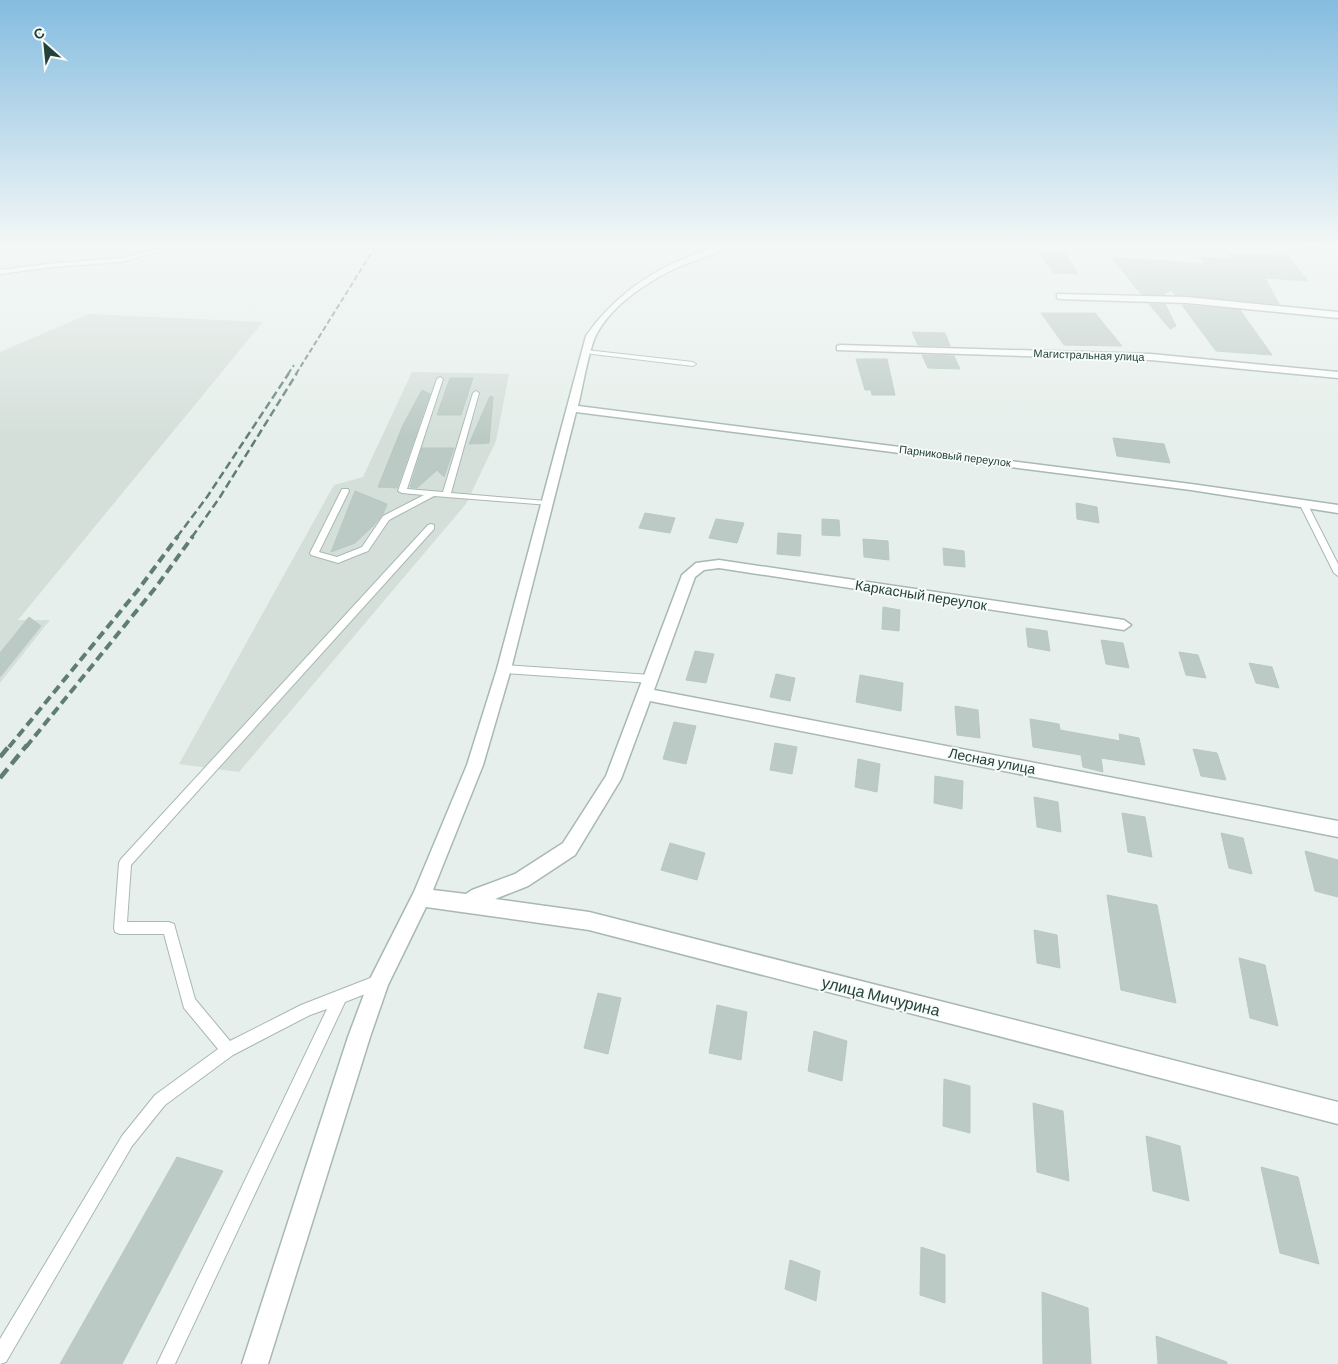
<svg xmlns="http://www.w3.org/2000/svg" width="1338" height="1364" viewBox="0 0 1338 1364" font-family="Barlow,sans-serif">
  <rect width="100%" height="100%" fill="#e6efeb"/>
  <path fill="#d4dfda" d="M89,314L263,322L18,620H50L0,683V352Z
    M412,372L509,374L496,441L466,504L239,772L179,764L334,485L363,477Z"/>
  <path fill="#bbcac4" stroke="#b8c9c2" d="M1038,252L1065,253L1078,274L1054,273Z
    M1228,254L1288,256L1308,281L1265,278L1279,304L1175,295L1171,290L1163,295L1141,294L1111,257L1204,264L1199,257L1232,259Z
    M1149,304H1165L1176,326L1170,329Z
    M1182,305L1240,310L1272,355L1216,351Z
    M1041,313H1095L1122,346L1064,345Z
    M912,332L945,333L950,346L918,345Z
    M922,355L954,356L960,369L928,368Z
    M856,359H887L895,395H872L871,390H865Z
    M450,378H473L461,415H437Z
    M422,390L430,394L397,488L378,487L403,425Z
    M490,396L493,397L489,443L469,444Z
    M1113,438L1164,444L1170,463L1117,456Z
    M422,448H454L444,477L437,470L417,488L410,487Z
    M355,491L387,504L383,514L374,525L355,543L331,552Z
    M1076,503L1097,507L1099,523L1077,519Z
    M645,513L675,518L670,533L639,528Z
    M716,519L744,523L737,543L709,538Z
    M822,519L839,520L840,536L822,535Z
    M778,533L801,535L800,556L777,554Z
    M863,539L888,541L889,560L864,557Z
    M943,548L964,551L965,567L944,565Z
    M883,607L900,610L899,631L882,629Z
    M29,617L41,626L0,677V653Z
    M1026,628L1047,631L1050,651L1028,647Z
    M1101,640L1123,643L1129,668L1106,664Z
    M695,651L714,654L706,683L686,680Z
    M1179,652L1198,655L1206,678L1186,675Z
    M1249,663L1272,667L1279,688L1256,683Z
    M776,674L795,678L790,701L770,697Z
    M860,675L903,683L901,711L856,702Z
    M955,706L978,710L980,738L957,735Z
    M1030,719L1059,724L1060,730L1120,741L1119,734L1139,738L1145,765L1101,758L1103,772L1083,767L1081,755L1033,747Z
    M674,722L696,726L686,764L663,759Z
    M775,743L797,747L792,774L770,770Z
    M1193,749L1217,753L1226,780L1201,776Z
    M858,759L880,764L877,792L855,787Z
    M935,776L963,781L962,809L934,803Z
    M1034,797L1058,802L1061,832L1037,827Z
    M1122,813L1145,817L1152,857L1128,852Z
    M1221,833L1243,838L1252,874L1229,868Z
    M670,843L705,853L697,880L661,870Z
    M1305,851L1338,860V897L1315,891Z
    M1107,895L1157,905L1176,1003L1121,990Z
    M1034,930L1057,935L1060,968L1037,963Z
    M1239,958L1265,965L1278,1026L1250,1018Z
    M598,993L621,998L608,1054L584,1048Z
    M717,1005L747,1012L741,1060L709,1053Z
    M814,1031L847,1041L842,1081L808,1071Z
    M944,1079L970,1086V1133L943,1126Z
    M1033,1103L1063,1111L1069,1181L1037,1172Z
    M1146,1136L1180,1146L1189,1201L1153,1191Z
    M177,1157L223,1171L122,1364H60Z
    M1261,1167L1298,1177L1319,1264L1280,1253Z
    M921,1247L945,1255V1303L920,1295Z
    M790,1260L820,1271L816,1301L785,1289Z
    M1042,1292L1088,1308L1091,1364H1043Z
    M1156,1336L1227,1362V1364H1158Z"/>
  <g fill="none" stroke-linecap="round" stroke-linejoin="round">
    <defs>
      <path id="service" d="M167,247H175L122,262L54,267L0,274V270L54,263L122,258Z
        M586,350L693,362L696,364L693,366L584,353V351Z
        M440,377L443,379L407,489L443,492L473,393L476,391L479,393L451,493L546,501L550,503L549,505L434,496L389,520L368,551L338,563L311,555L310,553L342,489H348L349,491L319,552L337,557L362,547L383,516L424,495L402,493L398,491L437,379Z
        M1300,501H1306L1307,503L1338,564V576L1334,573L1299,503Z
        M431,524L434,525V529L131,865L127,922H169L174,924L195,999L230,1041L301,1005L378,975L383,977L385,982L383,987L345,1002L175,1364H157L327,1009L310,1015L233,1055L165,1105L132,1146L6,1362L0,1364V1339L122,1136L155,1095L218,1049L184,1008L164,934H120L115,932L114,928L119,863L121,859L428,525Z
        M504,665L651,675L655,676L656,679L655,682L651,683L504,673L499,669Z"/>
      <path id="minor" d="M716,247H727C716,255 688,262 674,269C645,283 611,306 596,335C588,352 583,386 578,406L1191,484L1338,505V513L1191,490L576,412L511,669L483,765L433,890L466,894L472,890L515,874L563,843L606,776L682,575L696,563L719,560L1124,620L1131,625L1124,630L719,568L704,570L695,577L654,690L1338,821V837L650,701L621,779L575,855L528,886L495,899L589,912L1338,1102V1124L589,930L426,907L388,985L370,1037L268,1364H242L348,1037L369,981L414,892L467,765L497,669L586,336C618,290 663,263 716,247Z
        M1057,294L1187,297L1338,312V318L1187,303L1060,299L1057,298Z
        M840,345L1151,354L1338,372V378L1151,360L837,350V346Z"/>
    </defs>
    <use href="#service" stroke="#a8b8b2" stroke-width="2"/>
    <use href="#minor" stroke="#a8b8b2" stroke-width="3"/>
    <use href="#service" fill="#fff" fill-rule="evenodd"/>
    <use href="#minor" fill="#fff" fill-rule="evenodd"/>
    <path stroke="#5f7d75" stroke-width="2" stroke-dasharray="5.5 3" stroke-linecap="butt" d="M1304,247L1338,249
      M288,374L294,365
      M296,374L375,247"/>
    <path stroke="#5f7d75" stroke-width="2.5" stroke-dasharray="8 4" stroke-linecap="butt" d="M177,537L207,497L289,373
      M192,537L220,497L297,373"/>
    <path stroke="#5f7d75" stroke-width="4" stroke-dasharray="9 5" stroke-linecap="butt" d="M9,747L138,590L178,536
      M26,747L156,587L193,536"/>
    <path stroke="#5f7d75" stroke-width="4.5" stroke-dasharray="12 6" stroke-linecap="butt" d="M0,757L10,745
      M0,778L27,745"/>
  </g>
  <linearGradient id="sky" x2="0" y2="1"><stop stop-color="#84bce0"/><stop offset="0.56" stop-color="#f4f8f6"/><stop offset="1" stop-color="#f4f8f6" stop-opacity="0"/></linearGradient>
  <rect width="1338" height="438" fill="url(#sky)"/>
  <g text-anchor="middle" stroke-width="4" stroke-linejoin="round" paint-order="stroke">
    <g font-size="11" fill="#24423a" stroke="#f7fbf9">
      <text transform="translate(1089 355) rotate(2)" y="4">Магистральная улица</text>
      <text transform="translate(955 456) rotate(7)" y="4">Парниковый переулок</text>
    </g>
    <g font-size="14" fill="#24423a" stroke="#f7fbf9">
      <text transform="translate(921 595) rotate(9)" y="5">Каркасный переулок</text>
      <text transform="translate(992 761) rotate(11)" y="5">Лесная улица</text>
    </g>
    <g font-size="16" fill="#24423a" stroke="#f7fbf9">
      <text transform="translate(881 996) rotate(14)" y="6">улица Мичурина</text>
    </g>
  </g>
  <g transform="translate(45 45) rotate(333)" stroke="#f7fbf9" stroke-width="4" paint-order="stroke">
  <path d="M0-4L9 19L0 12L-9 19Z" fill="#24423a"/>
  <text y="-8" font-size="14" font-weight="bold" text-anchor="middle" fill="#24423a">С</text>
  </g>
</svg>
